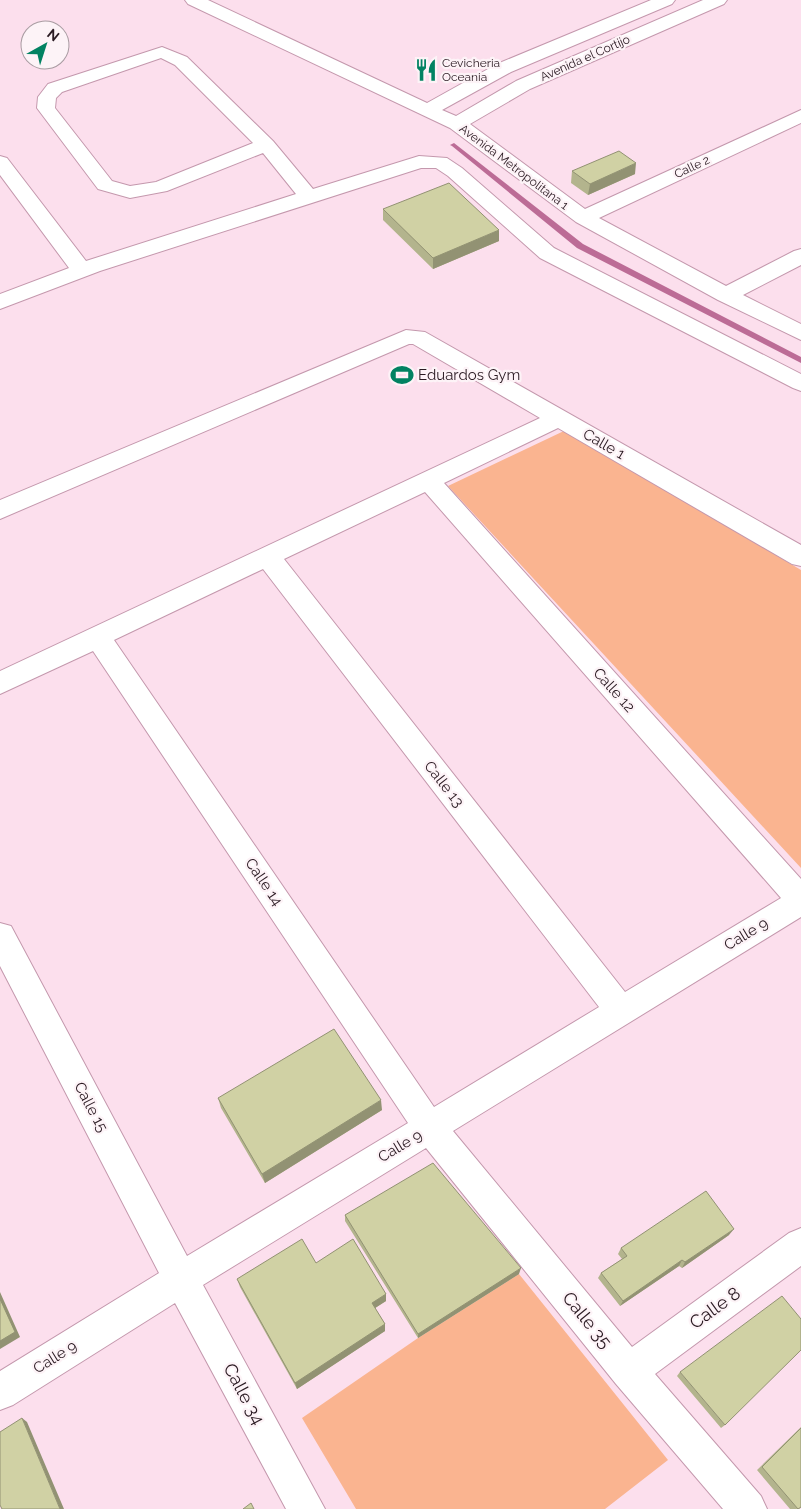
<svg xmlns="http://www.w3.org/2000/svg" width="801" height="1509" viewBox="0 0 801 1509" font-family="Raleway,sans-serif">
  <rect width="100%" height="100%" fill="#fcdfed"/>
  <path fill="#fab490" d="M566,430L801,570V868L448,486Z
    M519,1274L668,1460L605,1509H356L302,1418L418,1338Z"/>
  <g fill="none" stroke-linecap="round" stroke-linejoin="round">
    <path fill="#bc6c96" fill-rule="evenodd" d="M454,143L583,244L801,357V363L577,248L452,146L450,145Z"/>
    <defs>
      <path id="minor" d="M185,0H208L427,103L497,64L651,0H675L672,4L511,72L442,110L456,116L516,81L703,0H727L724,4L530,89L470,124L585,209L801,110V123L599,218L726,286L794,251L801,249V265L743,295L801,324V340L718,300L576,222L450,128L188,4Z
        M162,47L187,57L273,141L313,189L419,156L447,158L462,168L554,248L801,374V391L793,388L540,258L448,176L436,168H421L100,271L0,309V294L69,268L0,175V156L7,158L86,261L296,194L263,153L167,191L130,198L98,189L37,108L38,97L48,84ZM161,58L175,65L253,143L156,182L130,186L112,181L55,108L56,98L62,92Z
        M406,330L425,332L801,545V566L792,564L558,428L444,483L801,879V917L453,1131L632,1347L789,1233L801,1228V1266L655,1374L761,1496L767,1509H723L616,1384L426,1148L203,1285L325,1509H286L175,1303L13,1405L0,1410V1371L159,1273L0,966V923L11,926L187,1256L408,1123L93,651L0,694V671L540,418L413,344H409L0,519V500ZM425,492L781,898L625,992L284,559ZM263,569L599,1007L434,1107L114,640Z"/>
    </defs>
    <use href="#minor" stroke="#c498ad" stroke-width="2"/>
    <use href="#minor" fill="#fff" fill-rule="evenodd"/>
  </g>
  <path fill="#b3b48d" d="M572,171L635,174L588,195L571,183Z
    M383,209L499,241L433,269L383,220Z
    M218,1098L382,1110L265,1183L221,1108Z
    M345,1215L519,1274L418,1338L345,1221Z
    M729,1235L682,1268L679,1266L620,1306L598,1278L601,1273L622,1259L618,1254L621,1248Z
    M316,1263L386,1294V1301L375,1308L385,1324V1331L297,1389L240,1287L237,1279Z
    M680,1372L725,1425L721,1428L677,1376Z
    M801,1427V1507L799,1509H790L757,1470Z"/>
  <path fill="#929273" d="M636,163L635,174L588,195L590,184Z
    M499,230V241L433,269V258Z
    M381,1100L382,1110L265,1183L262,1174Z
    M734,1229L729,1235L682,1268L685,1262Z
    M682,1260L679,1266L620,1306L623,1301Z
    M521,1268L519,1274L418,1338V1334Z
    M0,1292L20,1337L0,1349Z
    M386,1294V1301L372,1310V1303Z
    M385,1324V1331L297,1389L295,1383Z
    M22,1418L27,1422L64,1509H60Z"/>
  <path fill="#d0d1a4" stroke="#929273" d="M619,151L636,163L590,184L572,171Z
    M449,183L499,230L433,258L383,209Z
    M334,1029L381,1100L262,1174L218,1098Z
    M433,1163L521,1268L418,1334L345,1215Z
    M706,1191L734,1229L685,1262L682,1260L623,1301L601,1273L627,1256L621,1248Z
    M302,1239L316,1263L353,1239L386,1294L372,1303L385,1324L295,1383L237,1279Z
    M782,1296L801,1319V1350L725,1425L680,1372Z
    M0,1299L15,1332L0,1341Z
    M22,1418L60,1509H2L0,1505V1432Z
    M801,1428V1507L798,1509L762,1467Z
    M251,1503L254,1509H243Z"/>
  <defs>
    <symbol id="restaurant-bare" viewBox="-9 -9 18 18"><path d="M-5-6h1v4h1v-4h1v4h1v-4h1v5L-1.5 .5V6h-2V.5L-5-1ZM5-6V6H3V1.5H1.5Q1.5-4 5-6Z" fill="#028262" stroke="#fdf3f7" stroke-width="2.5" paint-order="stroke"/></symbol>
    <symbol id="stadium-bare" viewBox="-9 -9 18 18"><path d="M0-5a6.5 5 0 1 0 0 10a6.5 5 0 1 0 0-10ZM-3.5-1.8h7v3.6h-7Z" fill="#028262" stroke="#fdf3f7" stroke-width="2.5" paint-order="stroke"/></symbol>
  </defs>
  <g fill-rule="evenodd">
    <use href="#restaurant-bare" x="410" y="54" width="32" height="32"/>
    <use href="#stadium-bare" x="386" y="359" width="32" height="32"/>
  </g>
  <g text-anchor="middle" stroke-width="4.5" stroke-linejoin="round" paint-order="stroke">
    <g font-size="12" fill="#2a1a22" stroke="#fdf3f7">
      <text transform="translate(585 58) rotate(-24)" y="4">Avenida el Cortijo</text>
      <text transform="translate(514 167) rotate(37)" y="4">Avenida Metropolitana 1</text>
      <text transform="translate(692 167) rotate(-25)" y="4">Calle 2</text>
    </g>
    <g font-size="12" fill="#2a1a22" stroke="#fdf3f7" text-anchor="start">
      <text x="442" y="67">Cevicheria<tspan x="442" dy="14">Oceania</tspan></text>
    </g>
    <g font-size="15" fill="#2a1a22" stroke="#fdf3f7" text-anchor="start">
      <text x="418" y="380">Eduardos Gym</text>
    </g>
    <g font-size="15" fill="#2a1a22" stroke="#fdf3f7">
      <text transform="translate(604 444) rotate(30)" y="5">Calle 1</text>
      <text transform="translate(614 690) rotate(48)" y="5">Calle 12</text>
      <text transform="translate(444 784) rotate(52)" y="5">Calle 13</text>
      <text transform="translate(264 882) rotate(56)" y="5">Calle 14</text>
      <text transform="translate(746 934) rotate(-31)" y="5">Calle 9</text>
      <text transform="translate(91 1107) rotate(62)" y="5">Calle 15</text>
      <text transform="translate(400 1146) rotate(-31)" y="5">Calle 9</text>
      <text transform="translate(55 1357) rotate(-32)" y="5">Calle 9</text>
    </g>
    <g font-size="18" fill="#2a1a22" stroke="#fdf3f7">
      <text transform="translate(715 1308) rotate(-36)" y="6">Calle 8</text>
      <text transform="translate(587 1320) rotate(51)" y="6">Calle 35</text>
      <text transform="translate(244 1394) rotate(62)" y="6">Calle 34</text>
    </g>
  </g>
  <g transform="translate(45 45) rotate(39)"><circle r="24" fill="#fdf3f7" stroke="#a99ca2"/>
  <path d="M0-4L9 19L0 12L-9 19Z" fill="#028262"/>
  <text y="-8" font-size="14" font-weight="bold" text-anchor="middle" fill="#2a1a22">N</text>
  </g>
</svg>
